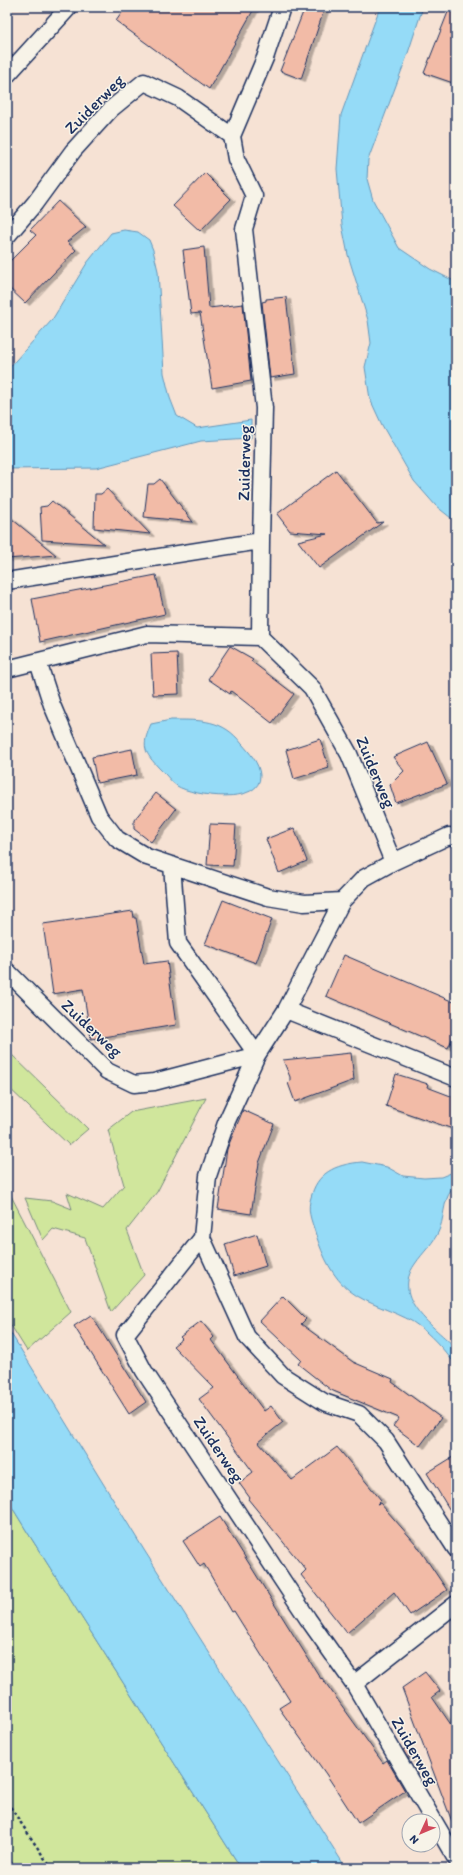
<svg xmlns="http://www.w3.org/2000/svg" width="463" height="1875" viewBox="0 0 463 1875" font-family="Itim,sans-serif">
  <defs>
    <filter id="shadow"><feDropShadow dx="4.5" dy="2.5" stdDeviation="0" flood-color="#0004"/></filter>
  </defs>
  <rect width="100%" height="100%" fill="#f6e2d4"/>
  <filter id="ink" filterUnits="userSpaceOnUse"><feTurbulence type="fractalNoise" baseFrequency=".025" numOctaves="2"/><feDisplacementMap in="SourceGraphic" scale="8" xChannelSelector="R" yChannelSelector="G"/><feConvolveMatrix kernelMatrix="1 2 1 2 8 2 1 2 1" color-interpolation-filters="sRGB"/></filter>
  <g filter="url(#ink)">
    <path fill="#d0e69c" stroke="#768a7d" d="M9,1052L88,1129L69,1145L7,1086V1053Z
      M206,1098L157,1192L127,1230L144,1275L111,1312L85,1238L53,1229L43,1240L25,1198L52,1201L72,1209L67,1193L103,1209L124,1185L108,1130L131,1112Z
      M7,1188L71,1312L27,1351L7,1319Z
      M7,1499L26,1530L241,1868H15L7,1854Z"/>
    <path fill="#95dbf7" stroke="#6496ba" d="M380,7H423L407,56L368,160L367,179L373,200L399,248L430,269L456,282V522L436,506L414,481L382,425L370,399L365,367L371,343L368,320L348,255L342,225L337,169L341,115Z
      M124,230L138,232L149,240L153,250L158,271L164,373L170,398L177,416L197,428L251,420V438L201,441L96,468L7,469V370L52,320L87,263L111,233Z
      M171,720C201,720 223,719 242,744C250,753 259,763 260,775C262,806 193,796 177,786C171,782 166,774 160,769C144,752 141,747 151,724Z
      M362,1162L387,1167L403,1176L424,1178L441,1177L456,1171V1186C443,1195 445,1214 440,1228C435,1242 423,1252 415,1264C390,1299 435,1327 456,1348V1365C443,1349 431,1334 413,1322C395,1311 366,1304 350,1291C332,1277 323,1256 316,1235C311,1218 306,1211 312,1194C319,1170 340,1164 362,1162Z
      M7,1327L144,1550L346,1868H241L26,1530L7,1499Z"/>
    <path fill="#f2bba7" stroke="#1b2f5e" filter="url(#shadow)" d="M126,7H255L209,89L116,21Z
      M305,7H325L301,79L280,71Z
      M450,7H456V84L424,73Z
      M205,173L231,199L200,231L173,206Z
      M58,201L86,227L67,242L76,250L25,303L7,286V264L36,235L30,230Z
      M204,247L209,308L243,304L251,381L212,388L200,313L191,314L183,250Z
      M286,297L295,374L270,378L262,302L266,301V299Z
      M336,470L377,523L383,522L319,568L298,541L327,534L290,531L277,514Z
      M160,479L193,522L144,517L148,484H154Z
      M107,489L150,534L94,528L95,494H101Z
      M52,501L104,544L42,540L40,507L47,506Z
      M7,515L56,555L7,559Z
      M156,575L165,614L40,642L32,599Z
      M230,646L253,659L251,661L294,694L272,723L231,691L230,694L208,679Z
      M177,653L179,694L153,695L151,654Z
      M320,739L329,768L294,779L286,750Z
      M428,742L447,784L396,803L390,785L404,771L393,757Z
      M132,749L137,775L97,783L92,757Z
      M156,793L176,809L151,842L134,829V820Z
      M210,824L236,825L233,866L207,865Z
      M294,828L307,861L279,873L266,839Z
      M223,900L272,919L256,963L205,944Z
      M133,911L134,918H136L144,964L167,961L176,1025L91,1039L83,989L53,994L43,924Z
      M344,955L456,1003V1030L448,1048L326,996Z
      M351,1053L354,1080L295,1102L288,1083L290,1082V1077L283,1060Z
      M396,1074L428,1084L427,1087L456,1098V1130L386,1106Z
      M243,1110L274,1124L259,1163L251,1214L218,1209L227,1149Z
      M257,1234L266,1266L234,1276L225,1244Z
      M283,1296L306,1319L301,1324L353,1362L393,1379L392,1382L441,1418L420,1446L393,1426L399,1418L331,1390L298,1364L301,1360L260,1321Z
      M91,1315L146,1402L129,1414L74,1326Z
      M201,1321L214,1337L211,1340L264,1411L271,1406L283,1422L258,1442L292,1480L337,1447L381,1500L377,1504L380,1503L416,1544L447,1590L410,1615L394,1592L347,1633L301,1575L306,1570L248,1499L250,1498L239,1483L253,1472L199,1399L214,1388L173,1346L182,1339L180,1337Z
      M456,1455V1520L427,1473Z
      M220,1517L321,1679L322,1678L383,1763L387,1760L405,1791L358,1823L326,1774L279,1708L290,1701L234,1611L232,1612L204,1564L200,1567L183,1541Z
      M425,1672L440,1691L432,1697L456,1732V1827H454L402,1688Z
      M409,1746V1760L403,1750Z"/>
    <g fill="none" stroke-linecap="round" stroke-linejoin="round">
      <defs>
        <path id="service" d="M7,75L69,7
          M232,136L265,58L282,7
          M7,236L35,203L73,151L111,109L144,82L178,98L232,136L236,159L254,196L244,229L264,408L261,541L7,581
          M260,637L261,541
          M38,662L52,705L99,816L117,839L147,857L268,897L304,903L342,901
          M7,669L147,634L260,637L312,688L349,754L393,862
          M456,838L449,836L393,862L364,878L342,901L286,1010L257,1055L226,1123L208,1176L202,1238L247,1337L283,1376L324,1402L359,1414L386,1441L456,1549
          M7,971L107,1071L134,1084L154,1082L257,1055L178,943L172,865
          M286,1010L456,1078
          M202,1238L125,1335L144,1371L308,1619L354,1684L456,1859
          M354,1684L456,1604"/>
      </defs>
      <use href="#service" stroke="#1b2f5e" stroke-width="19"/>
      <path stroke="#1b2f5e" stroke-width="2.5" stroke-dasharray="3 3" stroke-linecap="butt" d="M7,1802L51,1868"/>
      <use href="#service" stroke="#f7f3e8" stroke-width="16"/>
    </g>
  </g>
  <g text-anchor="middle" stroke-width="3" stroke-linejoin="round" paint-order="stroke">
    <g font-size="17" fill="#1b2f5e" stroke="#f7f3e8">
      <text transform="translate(94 104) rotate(-45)" y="6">Zuiderweg</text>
      <text transform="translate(244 463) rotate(-89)" y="6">Zuiderweg</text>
      <text transform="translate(376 772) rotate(67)" y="6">Zuiderweg</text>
      <text transform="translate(92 1028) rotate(43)" y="6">Zuiderweg</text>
      <text transform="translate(219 1449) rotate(56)" y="6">Zuiderweg</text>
      <text transform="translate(415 1751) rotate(60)" y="6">Zuiderweg</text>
    </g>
  </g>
  <rect width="463" height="1875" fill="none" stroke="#f7f3e8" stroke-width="24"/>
  <rect x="12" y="12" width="439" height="1851" fill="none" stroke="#1b2f5e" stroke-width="1.5" filter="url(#ink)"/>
  <g transform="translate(421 1833) rotate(226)"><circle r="19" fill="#f7f3e8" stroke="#9fa5b1"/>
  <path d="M0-3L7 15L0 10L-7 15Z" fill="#d1495b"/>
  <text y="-6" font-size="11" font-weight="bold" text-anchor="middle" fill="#1b2f5e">N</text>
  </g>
</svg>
